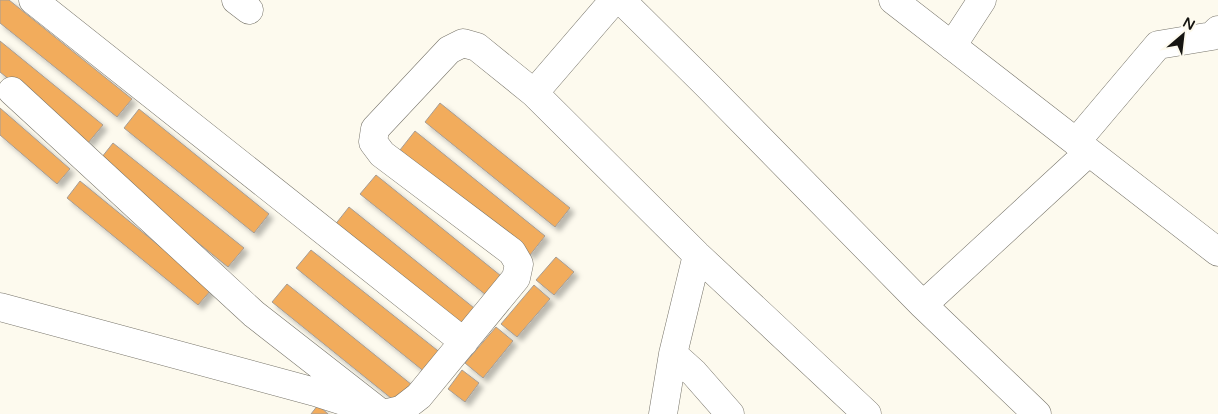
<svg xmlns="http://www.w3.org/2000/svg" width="1218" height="414" viewBox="0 0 1218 414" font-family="'Varela Round',sans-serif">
  <defs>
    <filter id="shadow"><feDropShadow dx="4.5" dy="4.5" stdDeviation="2.5" flood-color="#0004"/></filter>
  </defs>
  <rect width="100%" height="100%" fill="#fdfaee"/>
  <path fill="#f2ac5c" stroke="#a69d95" filter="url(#shadow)" d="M0,0H9L132,99L117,117L0,23Z
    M0,41L103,125L88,143L0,72Z
    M440,103L570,208L555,227L425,122Z
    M0,108L70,169L57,184L0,135Z
    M139,109L269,214L254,233L124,128Z
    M415,131L545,236L530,255L400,150Z
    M113,143L244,248L228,267L98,162Z
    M376,175L506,280L491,299L360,194Z
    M80,181L212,289L198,305L67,198Z
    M349,207L479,312L464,330L334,226Z
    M311,250L442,354L426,373L296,268Z
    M556,257L574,272L554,295L536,280Z
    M287,284L417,389L402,407L272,302Z
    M534,285L550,299L517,337L501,324Z
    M496,327L513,341L483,378L465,363Z
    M462,370L479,383L465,402L448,389Z
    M318,405L328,414H311Z"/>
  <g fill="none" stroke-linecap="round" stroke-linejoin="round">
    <defs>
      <path id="minor" d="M33,0L464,342
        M236,0L249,10
        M614,0L534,93L697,255L867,414
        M621,0L707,85L923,305L1089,152
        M893,0L1218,252
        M952,46L982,0
        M12,91L254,314L382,414
        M1076,142L1158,45L1212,36L1218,30
        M923,305L1037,414
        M0,307L315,392L365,408
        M673,354L694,373L730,414
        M383,414L401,410L419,396L516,278L519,264L512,252L382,154L373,142L375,129L449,50L463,43L477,47L534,93
        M663,414L673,354L697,255"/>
    </defs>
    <use href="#minor" stroke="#77746a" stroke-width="29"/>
    <use href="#minor" stroke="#fff" stroke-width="28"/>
  </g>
  <g transform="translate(1183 35) rotate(28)" stroke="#fdfaee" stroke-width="4" paint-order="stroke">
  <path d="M0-4L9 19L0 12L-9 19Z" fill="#161511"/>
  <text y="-8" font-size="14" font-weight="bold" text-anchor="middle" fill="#161511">N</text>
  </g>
</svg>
